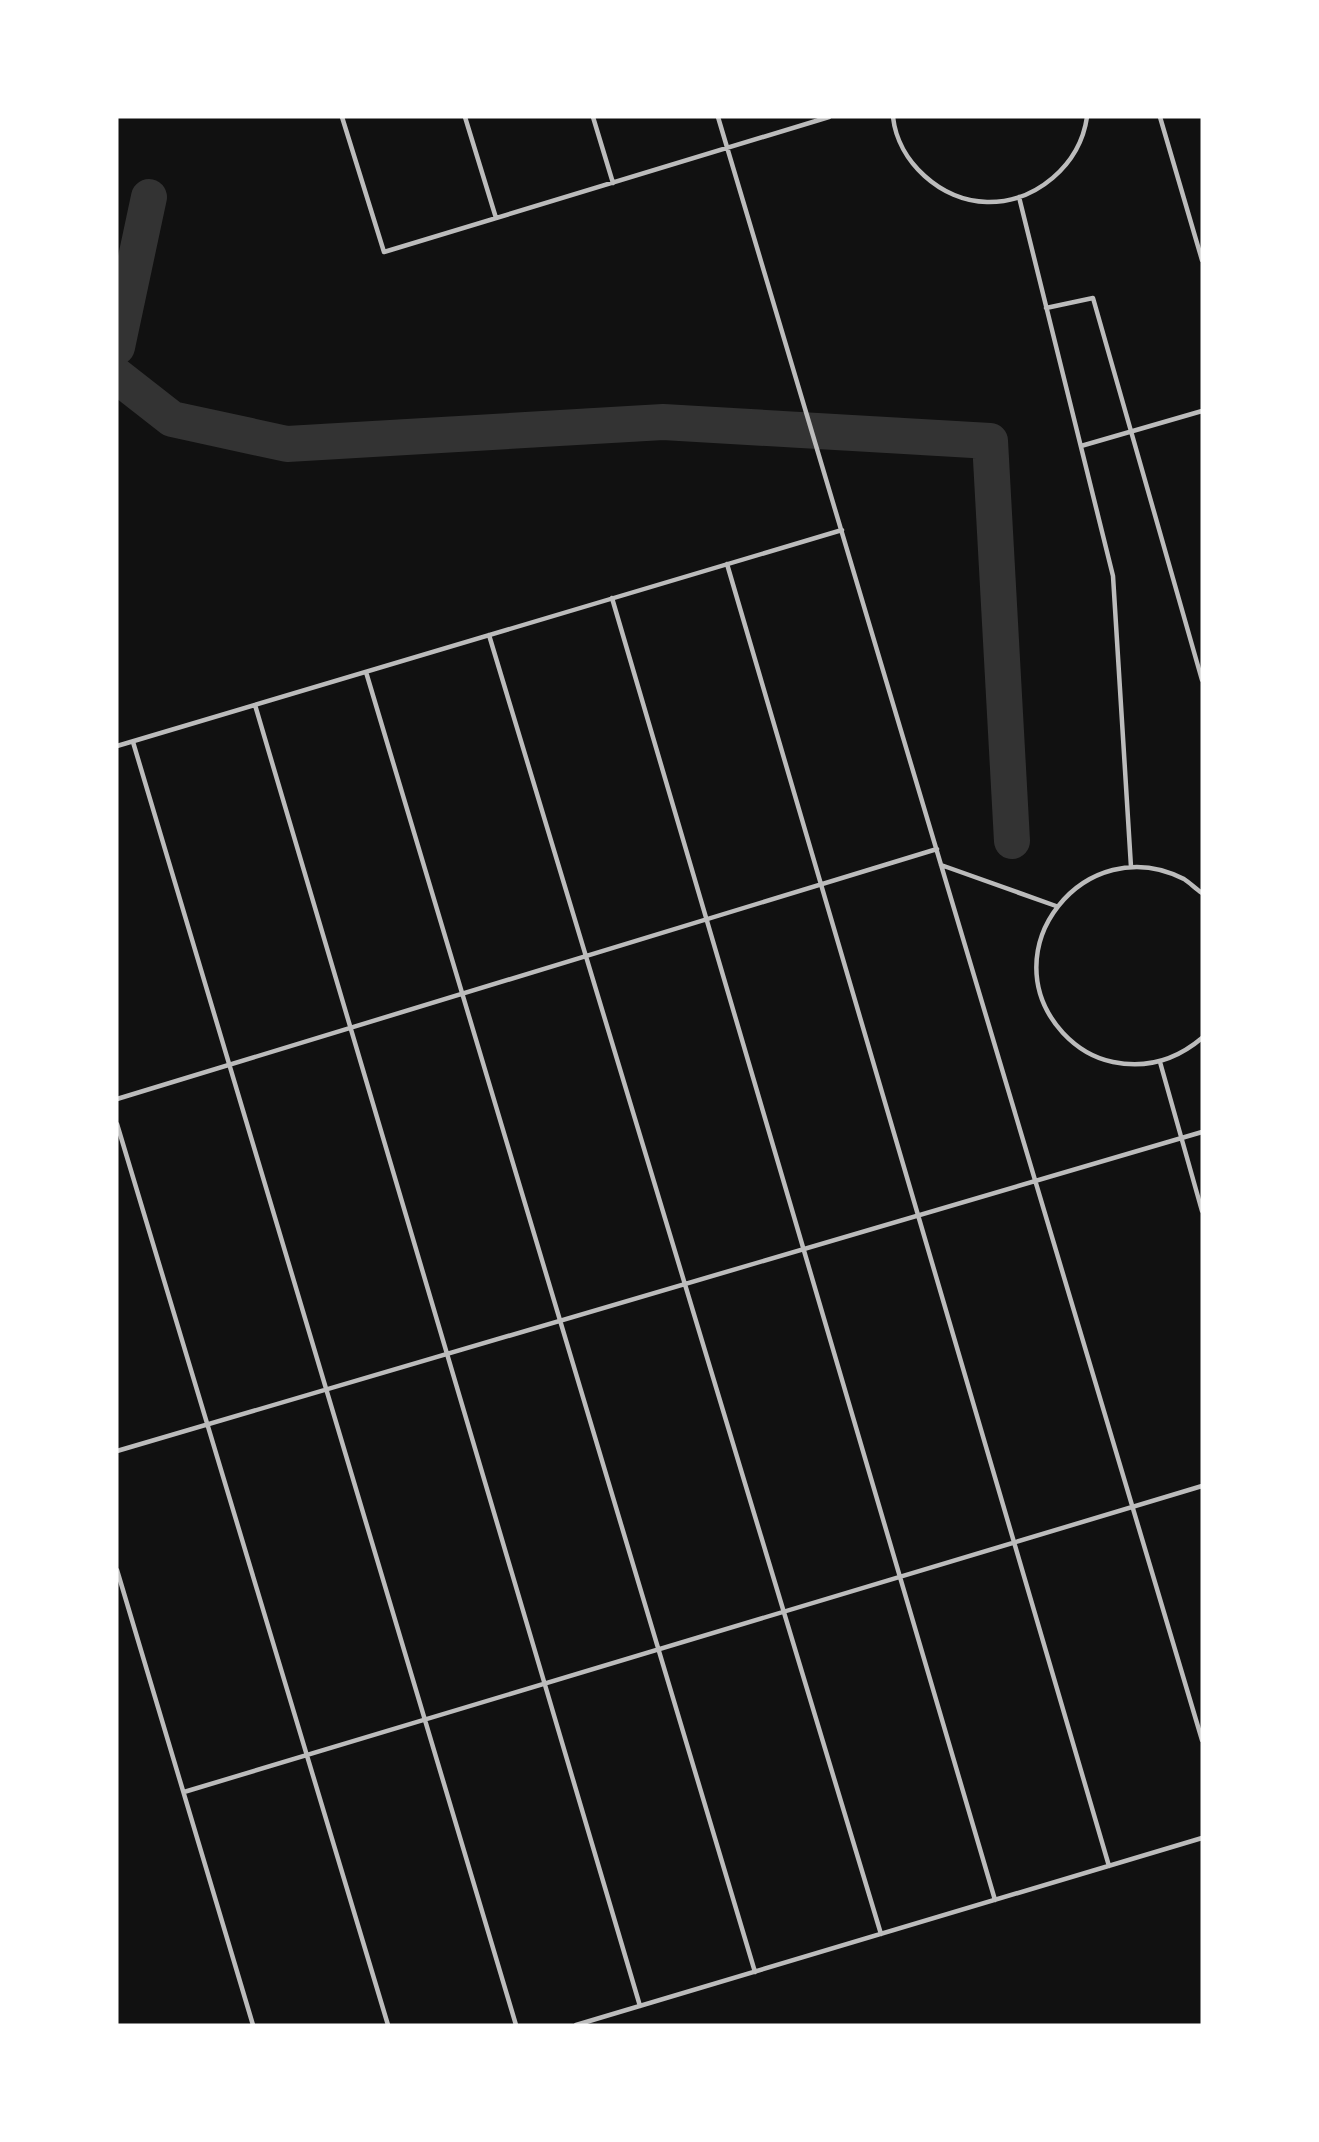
<svg xmlns="http://www.w3.org/2000/svg" width="1319" height="2142" viewBox="0 0 1319 2142" font-family="Roboto,sans-serif">
  <rect width="100%" height="100%" fill="#111"/>
  <g fill="none" stroke-linecap="round" stroke-linejoin="round">
    <path stroke="#333" stroke-width="36" d="M117,347L149,197
      M117,376L172,419L287,444L663,422L990,441L1012,841"/>
    <path stroke="#bcbcbc" stroke-width="4.5" d="M342,117L384,252L829,117
      M465,117L496,218
      M593,117L613,183
      M718,117L1202,1740
      M893,117C898,162 941,201 987,202C1036,203 1080,165 1087,117
      M1160,117L1202,260
      M1019,197L1113,576L1131,867
      M1046,308L1093,298L1202,680
      M1081,446L1202,411
      M727,564L1109,1866
      M612,598L995,1900
      M489,635L881,1934
      M366,672L755,1972
      M255,705L640,2006
      M133,742L516,2025
      M117,746L842,530
      M941,865L1056,906
      M1202,893C1196,889 1190,883 1184,879C1085,828 988,951 1063,1033C1077,1048 1093,1058 1113,1062C1147,1069 1176,1060 1202,1038
      M1160,1062L1202,1211
      M117,1099L937,849
      M117,1124L388,2025
      M117,1451L1202,1132
      M117,1570L253,2025
      M184,1792L1202,1486
      M576,2025L1202,1838"/>
  </g>
  <rect width="1319" height="2142" fill="none" stroke="#ffffff" stroke-width="237"/>
</svg>
